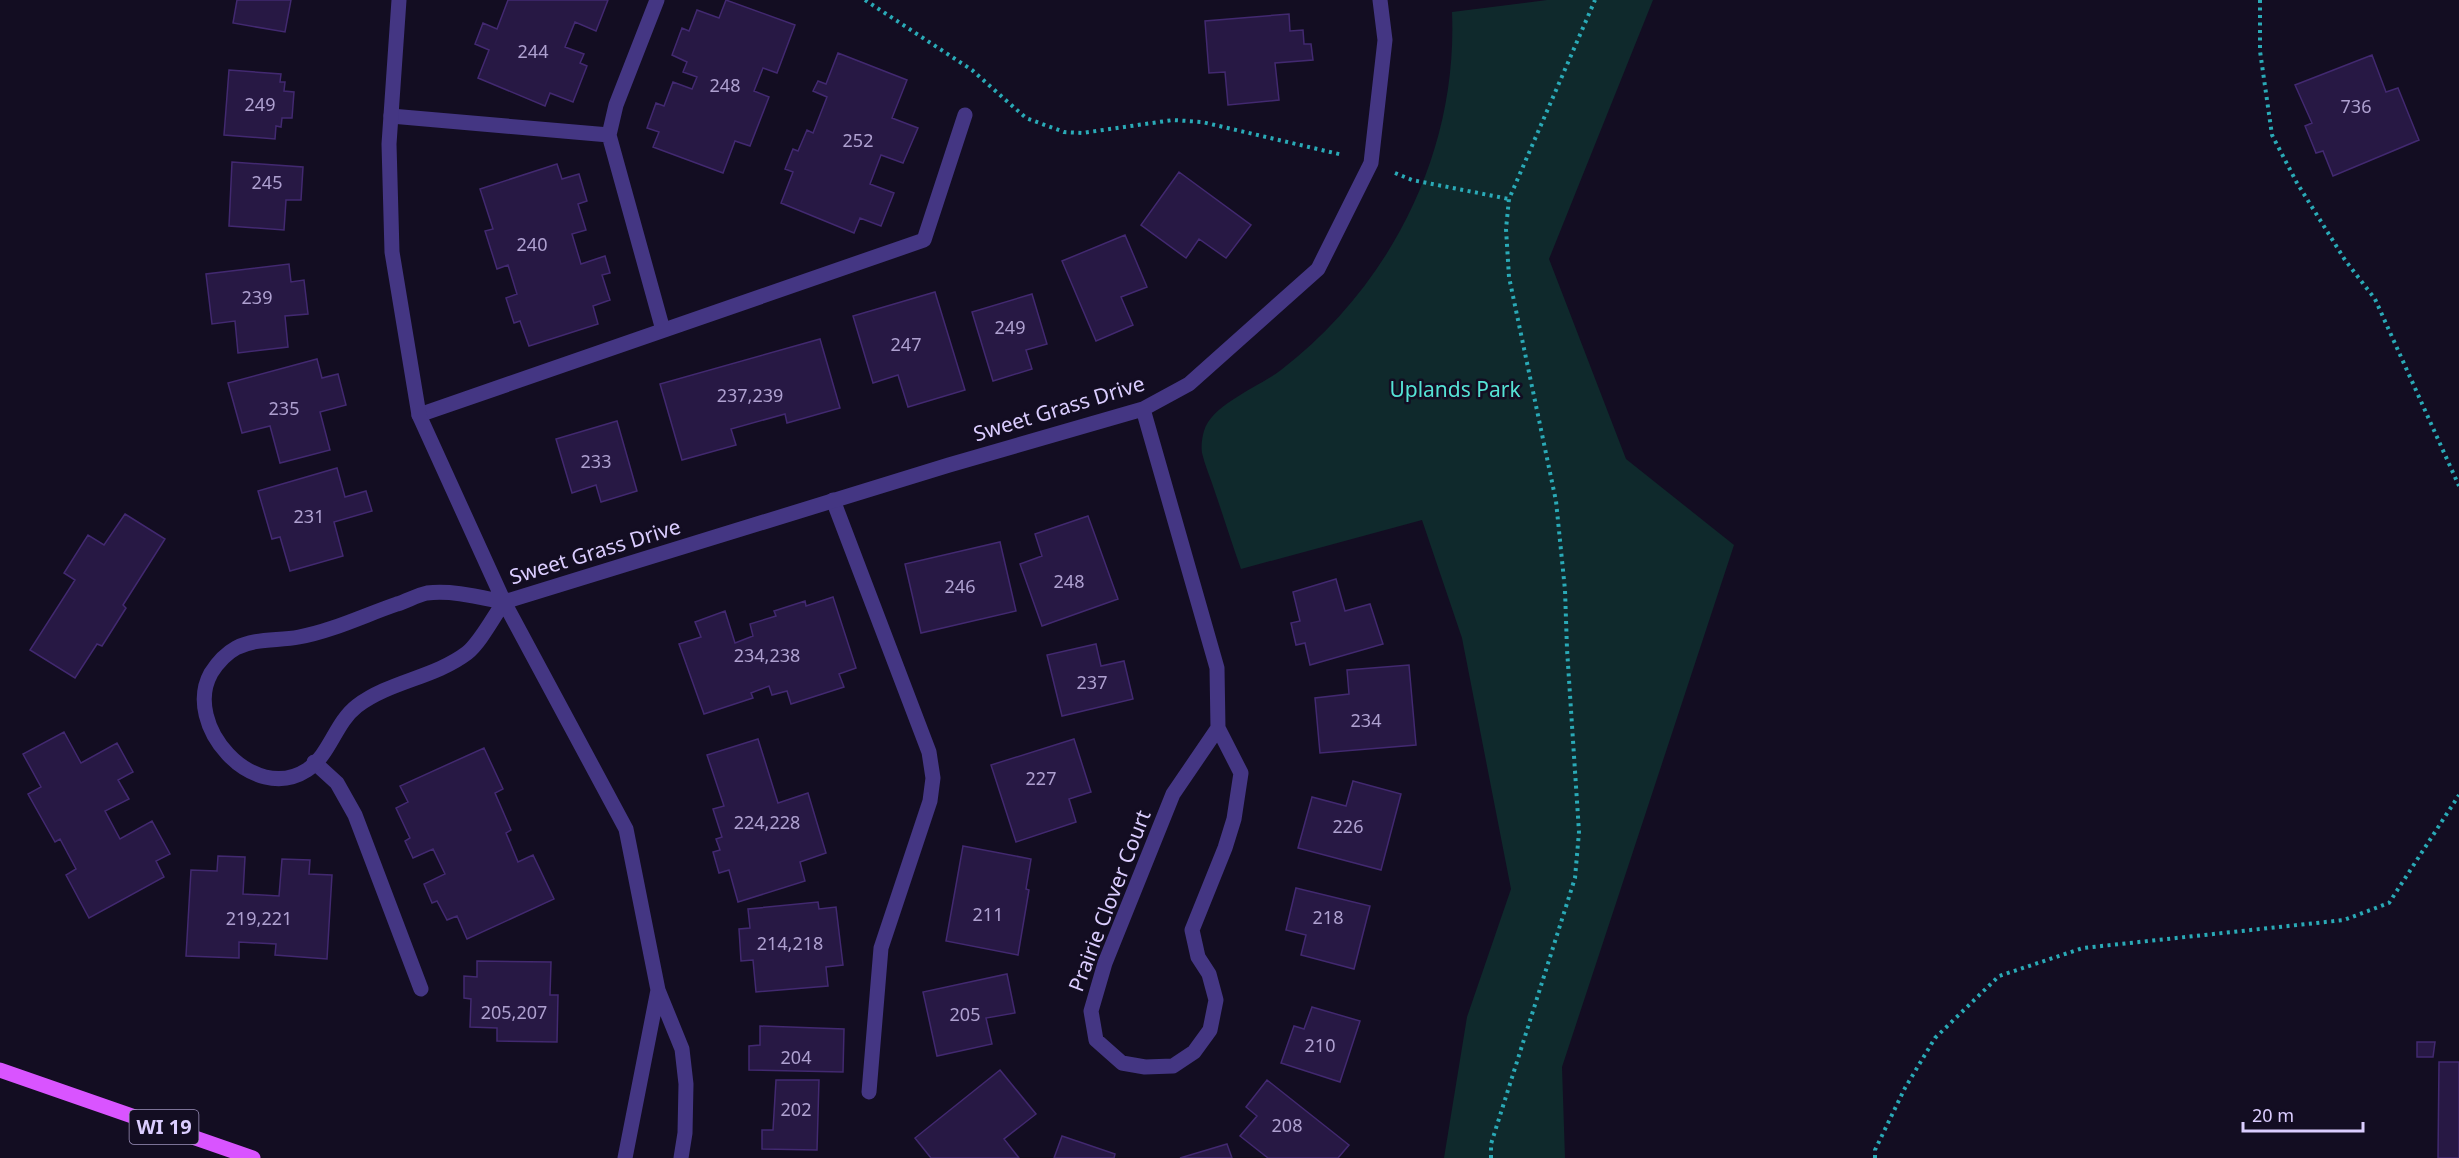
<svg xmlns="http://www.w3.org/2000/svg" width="2459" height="1158" viewBox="0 0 2459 1158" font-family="'Noto Sans',sans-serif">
  <rect width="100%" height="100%" fill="#130d22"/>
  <path fill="#0f292c" d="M1547,0H1653L1549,259L1626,459L1734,545L1562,1067L1565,1158H1444L1467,1017L1511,889L1462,638L1422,520L1241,569C1232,544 1224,518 1215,492C1211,479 1205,466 1202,453C1201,445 1202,438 1204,431C1212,404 1259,387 1281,370C1391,285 1458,152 1452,12Z"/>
  <path fill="#271844" stroke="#422970" stroke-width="1.5" d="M237,0H291L285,32L233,23Z
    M508,0H608L596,31L575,22L565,47L584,54L580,63L587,66L573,102L550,93L545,106L478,78L489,50L475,44L483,23L497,29Z
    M726,0L795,25L777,73L763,68L754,91L769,97L750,146L735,141L723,173L653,147L659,132L647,128L656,103L664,106L673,82L692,89L697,77L683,72L687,62L672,55L682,28L689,31L697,10L719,18Z
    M1289,14L1290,31L1303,30L1304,44H1311L1313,60L1275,63L1279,100L1228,105L1225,72L1209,73L1205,21Z
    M838,53L907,80L892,118L918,128L903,163L881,155L870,184L894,193L881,226L860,218L854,233L781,203L793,172L785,169L793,149L798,151L807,130L813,133L827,97L813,91L818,81L826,84Z
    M2372,55L2386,92L2398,88L2419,140L2333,176L2323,151L2316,153L2305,126L2312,123L2295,85Z
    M229,70L281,74L280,82H285L284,91L294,92L292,118H282L281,127L276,126L275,139L224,135Z
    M232,162L303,167L301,200H286L284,230L229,226Z
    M557,164L562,179L579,174L587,201L578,204L586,230L572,234L581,264L605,256L610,273L602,275L610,300L593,306L598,324L529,346L520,321L514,323L506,298L517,294L508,265L497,269L485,231L493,229L480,189Z
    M1179,172L1251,225L1226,258L1199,239L1186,258L1141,225Z
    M1125,235L1147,287L1121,297L1133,325L1096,341L1062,261Z
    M289,264L291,282L304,280L308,314L285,316L288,347L238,353L235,321L212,324L206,274Z
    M935,292L965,390L908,407L898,375L873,383L853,316Z
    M1032,294L1047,344L1026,350L1032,369L993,381L972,312Z
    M820,339L840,408L787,423L785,414L731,429L736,445L682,460L660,384Z
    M317,359L322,378L338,374L346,405L320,412L330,450L280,463L270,426L242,433L228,383Z
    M617,421L637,491L601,502L596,485L572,493L556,439Z
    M337,468L345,497L366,491L372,511L334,522L343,556L290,571L280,537L272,539L258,491Z
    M125,514L165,539L123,605L126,608L102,646L97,644L75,678L30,650L75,580L64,573L88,535L104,545Z
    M1088,516L1118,599L1042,626L1020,564L1042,556L1035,534Z
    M1000,542L1016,611L921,633L905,564Z
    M1336,579L1345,611L1370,604L1383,644L1310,665L1305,643L1296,645L1291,623L1300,621L1293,592Z
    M833,597L856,668L839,674L844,687L791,704L787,691L772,695L769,686L751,693L753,698L704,714L679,644L701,637L695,622L725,611L735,643L753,636L750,624L776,616L774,611L805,601L806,606Z
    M1096,644L1101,666L1124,661L1133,699L1062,716L1047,655Z
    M1409,665L1416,745L1320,753L1315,698L1349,694L1347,670Z
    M64,732L81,763L117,743L133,772L118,780L129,799L105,811L120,839L152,821L170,854L156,861L164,877L89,918L66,875L76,869L60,839L55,842L28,794L41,787L23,754Z
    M758,739L778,803L808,793L826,853L800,862L805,881L738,902L729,870L719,873L713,852L720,850L716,839L722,837L713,809L724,806L707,755Z
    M1074,739L1091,792L1069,799L1076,822L1016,842L991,765Z
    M484,748L503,789L495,793L511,830L506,833L518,862L533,855L554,899L467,939L457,916L447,920L437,901L432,903L424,884L445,874L433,849L413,858L405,841L410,838L396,808L408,802L400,786Z
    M1353,781L1401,794L1381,870L1298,848L1312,797L1346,806Z
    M963,846L1031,859L1026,889L1029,890L1018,955L946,941Z
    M218,856L245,857L243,894L279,896L282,859L310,860L309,874L332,875L327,959L275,955L276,944L239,942V958L186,956L191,870L217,871Z
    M1296,888L1370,906L1354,969L1301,955L1306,935L1286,930Z
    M818,902L819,909L836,907L843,965L826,967L828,986L756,992L753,960L741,961L739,929L750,928L748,909Z
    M477,961L551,962L550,995H558L557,1042L497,1041V1028L470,1027L471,999L464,998V976L477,977Z
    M1007,974L1015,1013L986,1018L992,1044L937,1056L923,992Z
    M1312,1007L1360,1021L1340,1082L1281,1063L1294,1026L1304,1029Z
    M760,1026L844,1029L843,1072L749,1070V1046L760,1045Z
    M2417,1042H2435L2433,1057H2417Z
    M2439,1062H2459V1158H2438Z
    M1000,1070L1036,1114L1004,1139L1019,1158H931L915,1138Z
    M776,1080H819L817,1150L762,1149V1130H773Z
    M1267,1080L1349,1145L1338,1158H1268L1240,1136L1257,1116L1246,1107Z
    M1062,1136L1115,1154L1114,1158H1054Z
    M1227,1144L1232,1158H1180Z"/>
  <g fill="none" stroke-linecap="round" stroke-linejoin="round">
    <path stroke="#2aaab7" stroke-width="4" stroke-dasharray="3 4.5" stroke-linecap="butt" d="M865,0L972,70L1026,118L1064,132L1082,133L1173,120L1202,122L1343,155
      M2260,0V51L2272,135L2297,183L2345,260L2375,299L2459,486
      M1395,173L1412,180L1509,199
      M1491,1158V1144L1575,878L1579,832L1567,649L1565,590L1556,501L1509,277L1506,229L1509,199L1595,0
      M1875,1158V1150L1905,1088L1935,1038L1999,976L2083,948L2344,920L2389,903L2459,795"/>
    <path stroke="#443683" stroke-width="15" d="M657,0L616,105L609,135L663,330
      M391,116L609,135
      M419,415L924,240L965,115
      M833,500L929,752L933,778L930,801L881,948L869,1092
      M314,762L337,783L355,815L421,989"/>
    <path stroke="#443683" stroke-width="15" d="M399,0L389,144L392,252L419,415L504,602L626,829L658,990L682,1049L686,1084L685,1133L681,1158
      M1143,409L1217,668L1218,728L1241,773L1234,819L1225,848L1192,930L1198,957L1209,974L1216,1000L1210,1030L1194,1052L1173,1066L1145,1067L1122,1063L1096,1040L1091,1011L1105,963L1173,794L1218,728
      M504,602C494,616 480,643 467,653C434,678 390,681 357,706C335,723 330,755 307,770C253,805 182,725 211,673C218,662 225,654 236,648C255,638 278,641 299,637C332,631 365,615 397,604C407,601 417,595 427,593C452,590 479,597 504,602L949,465L1143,409L1189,384L1318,269L1371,163L1385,40L1380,0
      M625,1158L658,990"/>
    <path stroke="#d954ff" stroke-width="15" d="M0,1070L253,1158"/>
  </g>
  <g text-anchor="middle" stroke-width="5" stroke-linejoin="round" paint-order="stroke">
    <g font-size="18" fill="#aea0d0">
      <text x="533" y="58">244</text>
      <text x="725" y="92">248</text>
      <text x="260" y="111">249</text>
      <text x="2356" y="113">736</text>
      <text x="858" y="147">252</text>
      <text x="267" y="189">245</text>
      <text x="532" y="251">240</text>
      <text x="257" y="304">239</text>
      <text x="1010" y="334">249</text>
      <text x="906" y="351">247</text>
      <text x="750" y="402">237,239</text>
      <text x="284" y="415">235</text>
      <text x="596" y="468">233</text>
      <text x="309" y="523">231</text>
      <text x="1069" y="588">248</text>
      <text x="960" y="593">246</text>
      <text x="767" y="662">234,238</text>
      <text x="1092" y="689">237</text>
      <text x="1366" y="727">234</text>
      <text x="1041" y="785">227</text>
      <text x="767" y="829">224,228</text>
      <text x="1348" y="833">226</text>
      <text x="988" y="921">211</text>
      <text x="1328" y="924">218</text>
      <text x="259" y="925">219,221</text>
      <text x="790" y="950">214,218</text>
      <text x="514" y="1019">205,207</text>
      <text x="965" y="1021">205</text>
      <text x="1320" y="1052">210</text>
      <text x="796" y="1064">204</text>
      <text x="796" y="1116">202</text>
      <text x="1287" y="1132">208</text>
    </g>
    <rect fill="#130d22" stroke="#9f93bd" stroke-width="1.5" x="129.5" y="1110" width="69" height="34" rx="4.5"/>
    <g font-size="20" font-weight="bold" fill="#dbcdff">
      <text x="164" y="1134">WI 19</text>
    </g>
    <g font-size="21" fill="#55e3d5" stroke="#130d22">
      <text x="1455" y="397">Uplands Park</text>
    </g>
    <g font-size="21" fill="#dbcdff" stroke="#130d22">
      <text transform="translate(1059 409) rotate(-17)" y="7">Sweet Grass Drive</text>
      <text transform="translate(595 552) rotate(-17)" y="7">Sweet Grass Drive</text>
      <text transform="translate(1110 901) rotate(-69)" y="7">Prairie Clover Court</text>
    </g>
  </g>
  <path d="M2243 1122v9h120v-9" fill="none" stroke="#dbcdff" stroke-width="3"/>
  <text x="2252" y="1122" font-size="18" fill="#dbcdff" stroke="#130d22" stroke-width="4.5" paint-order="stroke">20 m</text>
</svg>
